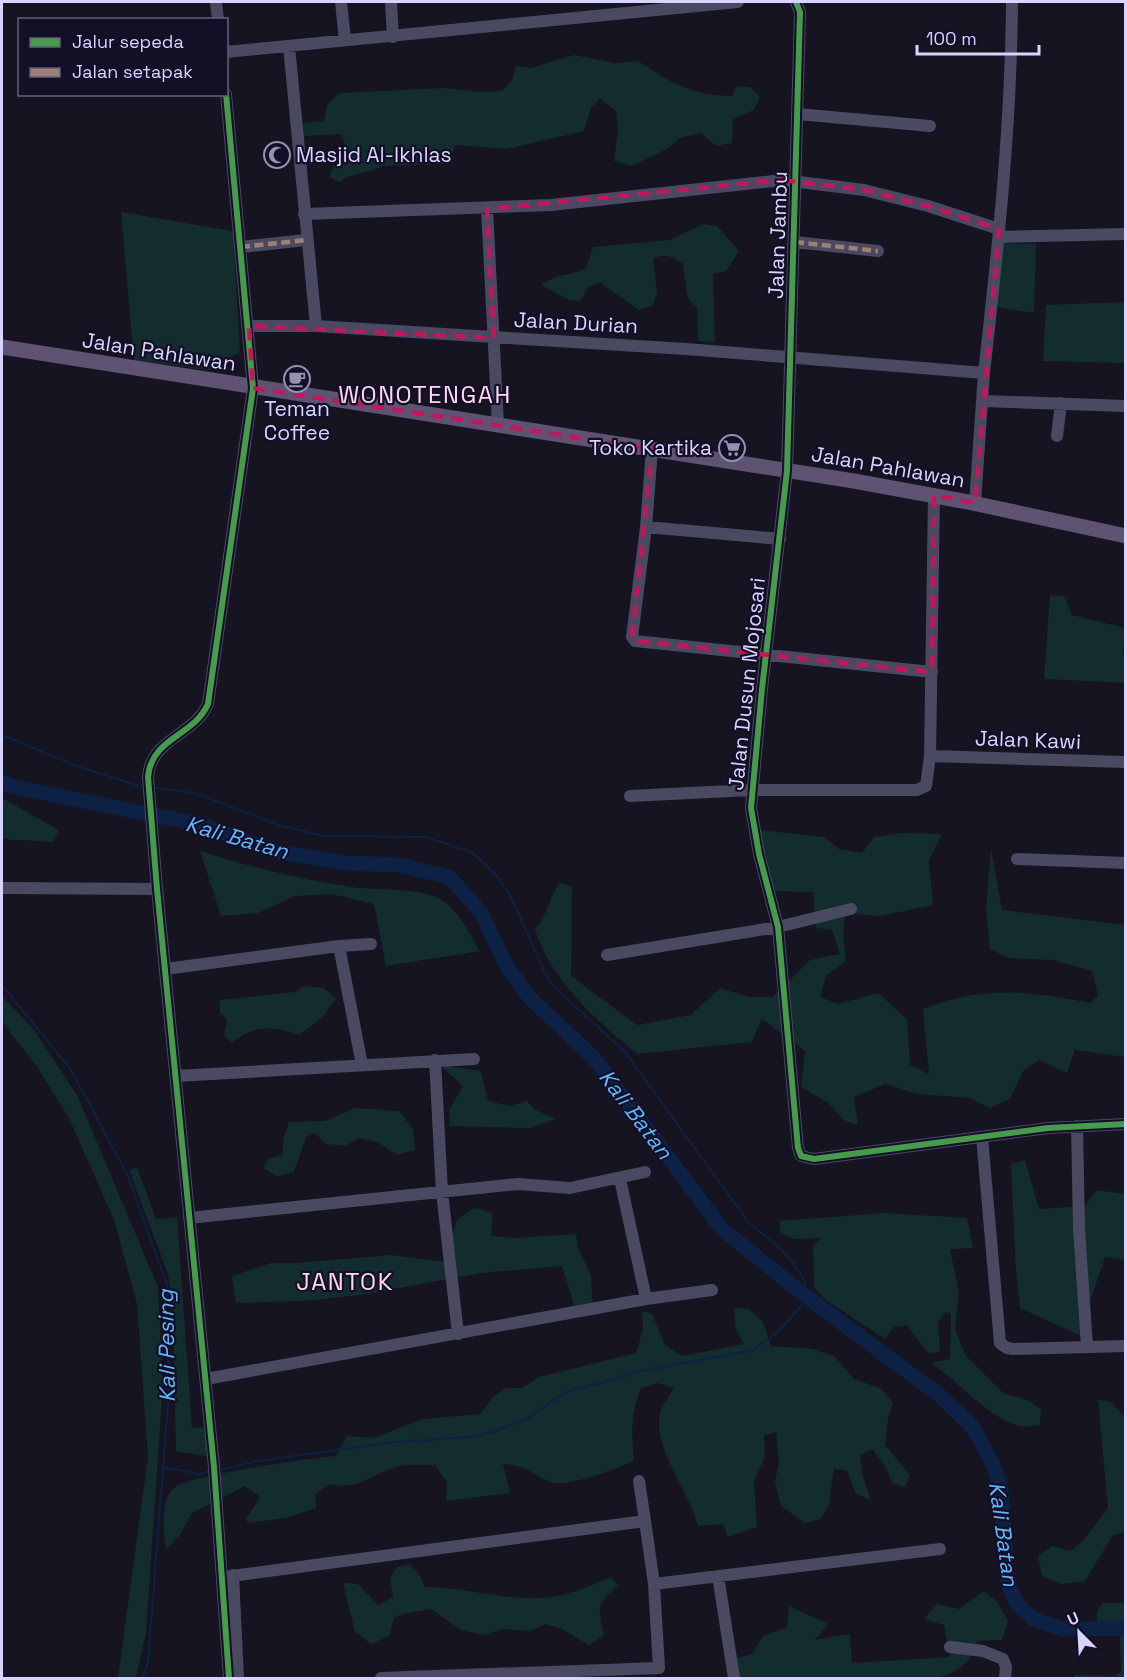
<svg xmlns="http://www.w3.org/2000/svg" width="1127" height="1680" viewBox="0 0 1127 1680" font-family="'Space Grotesk',sans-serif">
  <rect width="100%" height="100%" fill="#161421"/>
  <path fill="#132c2d" d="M574,55L615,63L638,61C669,82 694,96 732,96L736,86L750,87L760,97L754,110L733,119L732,143L716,146L701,133L680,138L667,149L632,166L614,161L618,131L616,111L600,98L591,108L584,131L507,149L455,145L449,164L383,166C367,174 355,171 340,182L329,177L335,163L348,156L342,134L301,136L302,123L324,121L327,105L339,93L446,88L481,92L502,91L512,80L516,66L531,68Z
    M121,212L233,231L240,352L209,370L134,360Z
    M704,224L717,226L739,251L726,271L713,274L715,342L698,341L697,308L688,299L683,264C673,256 666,254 653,258L657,291L653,306L639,310L599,282L588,287L581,301L569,300L541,285C559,272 568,277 586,268L593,247L669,240Z
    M1002,243L1036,244L1034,313L994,307Z
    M1125,302V363L1043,361L1046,305Z
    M1050,595L1064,596L1072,615L1125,628L1123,653L1125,656V683L1044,679Z
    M2,798L59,830L53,842L2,839Z
    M759,830L824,837L839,849L862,853L874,837L901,833L942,834L929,860L933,905L881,916L845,913L843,936L846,961L826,976L820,997L838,1004L878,993L907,1019L910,1065L929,1074L923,1009C983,985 1029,991 1090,1003L1098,996L1092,971L1053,960L1009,958L990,949L986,910L991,849L1002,910L1125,925V1057L1075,1050L1067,1073L1039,1060L1023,1071L1010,1099L990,1108L970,1098L917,1094L885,1084L854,1097L858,1125L845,1121L827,1102L801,1087L805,1051L762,1019L752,1042L637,1054C594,1018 554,984 535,930C547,916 549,898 559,883L572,886L571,976L637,1025L691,1015L720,988L749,997H773L810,960L840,954L832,930L816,928L813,892L769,891Z
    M200,851C250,867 300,879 352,887C377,891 415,887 438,898C458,907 469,934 480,951L386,966L374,904L331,894L295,896L258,913L221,916Z
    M304,986L323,988L336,998L324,1016L299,1035C274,1026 254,1025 232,1042L224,1036L227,1019L220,1013V1000L295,992Z
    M2,996L34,1030L77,1095L158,1287L163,1383L146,1633L136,1678H118L148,1457L137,1304L114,1220L70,1120L36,1065L2,1022Z
    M440,1065L481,1071L488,1101L510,1106L527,1101L534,1109L556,1119L530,1128L449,1126L450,1109L463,1086Z
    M355,1108L399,1111L413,1129L415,1150L397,1155L379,1143L359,1138L346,1146L326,1144L315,1133L306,1137L294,1172L277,1176L263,1168L268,1159L283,1155V1139L289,1122L325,1121Z
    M1025,1160L1039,1209L1085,1206L1096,1190L1125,1194V1260L1105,1257L1079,1335L1020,1308L1016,1272L1011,1164Z
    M137,1167L156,1219L177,1217L192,1428L205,1427L207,1456L176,1451L173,1307L168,1274L129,1170Z
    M474,1208L493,1213L491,1236L515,1238L576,1234L578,1248L591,1275L593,1309L576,1311L562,1266L481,1273L361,1295L303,1301L236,1303L232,1276L271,1263H296L391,1255L445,1262L457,1219Z
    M884,1213L967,1218L973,1248L950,1249L959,1293L955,1329L966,1356L1003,1393L1027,1400L1041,1409L1040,1425C1033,1426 1023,1428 1016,1425C984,1414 959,1381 931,1363L950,1359L951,1314L946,1312L938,1323L940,1352L928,1353L907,1325L894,1327L885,1339L823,1298L814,1286L813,1246L822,1238L795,1239L781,1234L779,1221Z
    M734,1308L749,1309L763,1322L771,1346L812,1349L834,1356L854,1379L882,1389L893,1403L888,1419L885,1445L910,1475L905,1487L892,1483L886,1467L872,1449L860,1455L863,1477L871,1500L856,1494L847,1471L834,1468L829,1504L821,1519L805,1523L781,1506L775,1482L779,1462L776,1432L764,1436L765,1457L754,1481L757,1527L727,1537L724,1524L698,1526C690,1491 647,1442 662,1408C665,1401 670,1394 674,1388L658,1383L641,1388C631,1413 631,1434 634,1460C619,1469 566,1488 550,1482C530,1473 527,1466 503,1464L510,1493L446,1501L447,1482L435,1465C424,1465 412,1464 402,1466C376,1470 359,1492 330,1484L315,1494L316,1508L286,1518L248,1523L246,1519L260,1497L245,1486L192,1513L180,1535L166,1550C164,1532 159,1501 174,1488C189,1475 311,1458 336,1456L347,1436L373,1438L423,1419L480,1414L493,1397L506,1388H522L539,1377L636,1353L643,1329L642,1311L652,1314L665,1345L682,1356L744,1344L736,1330Z
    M1098,1400L1111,1402L1125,1417V1532L1113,1535L1085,1581L1061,1584L1042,1576L1038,1556L1052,1546L1070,1551L1082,1542L1108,1508Z
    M409,1564L419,1574L425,1587C468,1587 514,1604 558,1596C575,1593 593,1584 610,1578L619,1585C597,1604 597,1607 604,1635L589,1645L562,1629L545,1624L531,1631L502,1629L484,1635L461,1630L431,1609L403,1614L394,1618L389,1636L371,1644L355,1632L343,1583L358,1584L378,1605L393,1597L390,1578L397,1567Z
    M983,1591L996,1600L1008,1621L1002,1640L977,1641C967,1666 963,1670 937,1678H738L735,1676L737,1658L752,1654L763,1636L787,1627L789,1606L828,1624L815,1640L850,1634L852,1663L950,1657L944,1625L924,1619L937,1604L959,1609Z
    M1103,1603H1125V1628L1096,1629L1097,1611Z
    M1125,1629V1678H1075L1074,1675L1115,1676L1121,1672L1120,1639Z"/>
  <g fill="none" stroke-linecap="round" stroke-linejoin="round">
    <path stroke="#0d2144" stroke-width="2" d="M2,735L74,765L142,787
      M156,788L195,793L281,826L325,836L426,837L473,853L497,876L511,897L545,973L554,987L625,1052L749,1223C771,1240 808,1268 808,1298L779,1331L753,1350L642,1371L566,1392L527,1419L480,1436L395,1442L257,1461L219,1470
      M2,985L71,1070L127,1174L167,1285L169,1392L148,1661L143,1678
      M162,1467L199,1474L210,1471"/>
    <path stroke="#0d2144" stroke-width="15" d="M2,782L10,786L202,825L273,851L346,863L399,865L449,877L481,912L506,965L530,998L594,1058L722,1229L803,1294L939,1395L971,1425L992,1462L1001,1488L1007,1579L1016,1603L1033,1619L1062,1629L1126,1628"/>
    <path stroke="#4a4962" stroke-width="12" d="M216,2L218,20
      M341,2L345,40
      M391,2L393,37
      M796,2L800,12L787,471L762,689L751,808L759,854L778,927L798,1148L801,1156L814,1159L1048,1128L1126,1124
      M289,46L316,326L686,349L984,373L975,503
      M226,52L738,2
      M226,94L253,388L208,704C194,736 151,738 148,777L157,889L214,1467L229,1678
      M798,114L930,126
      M487,209L498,425
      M304,214L551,205L783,180L864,190L928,206L999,229
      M999,237L1126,234
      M795,242L878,251
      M241,247L306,240
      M249,326H316
      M984,373C998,249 1011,126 1012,2
      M984,401L1126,406
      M1057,436L1061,403
      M652,449L646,527L632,637L635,641L932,672
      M646,527L780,539
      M930,756L1126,762
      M630,796L751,790H917L926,786L930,756L934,495
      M1017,859L1126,863
      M2,888L157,889
      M339,946L371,944
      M607,955L778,927L851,909
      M165,969L339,946L362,1065
      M435,1060L442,1192L458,1334
      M176,1076L474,1059
      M1077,1126L1079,1228L1087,1347
      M982,1137L1000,1343L1007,1348L1013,1349L1126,1346
      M620,1179L646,1299
      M189,1218L518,1184L570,1188L645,1172
      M206,1379L646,1299L712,1290
      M639,1481L645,1521
      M233,1575L238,1678
      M718,1576L734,1678
      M224,1577L645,1521L654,1584L659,1668L381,1678
      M654,1584L940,1549
      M950,1647L983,1651L1003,1659L1006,1667L1005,1678"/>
    <path stroke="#5e5373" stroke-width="15" d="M2,347L854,481L968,502L1126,536"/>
    <path stroke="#9e8076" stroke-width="4.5" stroke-dasharray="9 4.5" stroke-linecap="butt" d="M795,242L878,251
      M241,247L306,240"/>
    <defs>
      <path id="cycleway" d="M796,2L800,12L787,471L762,689L751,808L759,854L778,927L798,1148L801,1156L814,1159L1048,1128L1126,1124
        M226,94L253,388L208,704C194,736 151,738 148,777L157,889L214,1467L229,1678"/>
    </defs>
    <use href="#cycleway" stroke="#130f26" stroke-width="10"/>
    <use href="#cycleway" stroke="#469c4c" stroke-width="6"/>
  </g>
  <path fill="none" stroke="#c2185b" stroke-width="4.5" stroke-dasharray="12 8" stroke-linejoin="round" d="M783,180L864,190L928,206L999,229L975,503L934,495L932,672L635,641L632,637L652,449L253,388L249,326L494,338L487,209Z"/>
  <defs>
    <symbol id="mosque-ring" viewBox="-11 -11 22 22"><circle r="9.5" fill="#130f26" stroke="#9591b1" stroke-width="1.5"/><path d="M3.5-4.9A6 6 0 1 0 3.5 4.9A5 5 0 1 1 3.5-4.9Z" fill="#9591b1"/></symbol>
    <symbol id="cafe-ring" viewBox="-11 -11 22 22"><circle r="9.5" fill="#130f26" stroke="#9591b1" stroke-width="1.5"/><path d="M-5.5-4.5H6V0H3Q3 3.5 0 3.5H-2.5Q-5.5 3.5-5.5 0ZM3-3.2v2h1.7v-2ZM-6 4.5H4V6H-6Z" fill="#9591b1"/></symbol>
    <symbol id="supermarket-ring" viewBox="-11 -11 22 22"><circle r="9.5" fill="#130f26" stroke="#9591b1" stroke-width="1.5"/><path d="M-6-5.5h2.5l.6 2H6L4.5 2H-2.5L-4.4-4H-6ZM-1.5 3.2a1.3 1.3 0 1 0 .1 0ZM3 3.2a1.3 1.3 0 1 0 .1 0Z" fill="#9591b1"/></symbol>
  </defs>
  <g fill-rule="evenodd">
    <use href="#mosque-ring" x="262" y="140" width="30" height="30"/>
    <use href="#cafe-ring" x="282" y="364" width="30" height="30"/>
    <use href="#supermarket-ring" x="717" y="433" width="30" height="30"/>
  </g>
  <g text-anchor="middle" stroke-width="4.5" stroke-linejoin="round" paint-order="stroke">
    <g font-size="21" fill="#d9d4ff" stroke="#130f26" text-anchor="start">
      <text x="296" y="162">Masjid Al-Ikhlas</text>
      <text x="297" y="416" text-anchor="middle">Teman<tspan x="297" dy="24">Coffee</tspan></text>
      <text x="712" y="455" text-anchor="end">Toko Kartika</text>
    </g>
    <g font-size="21" fill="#d9d4ff" stroke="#130f26">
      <text transform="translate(778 235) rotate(-88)" y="7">Jalan Jambu</text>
      <text transform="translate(576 323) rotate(3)" y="7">Jalan Durian</text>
      <text transform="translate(159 352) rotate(9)" y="7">Jalan Pahlawan</text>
      <text transform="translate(888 467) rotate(10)" y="7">Jalan Pahlawan</text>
      <text transform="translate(747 684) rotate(-84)" y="7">Jalan Dusun Mojosari</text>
      <text transform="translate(1028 740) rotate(2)" y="7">Jalan Kawi</text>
    </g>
    <g font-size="22" font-style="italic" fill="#62b6ff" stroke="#130f26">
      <text transform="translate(237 837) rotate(16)" y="8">Kali Batan</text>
      <text transform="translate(636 1114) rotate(53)" y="8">Kali Batan</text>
      <text transform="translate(166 1346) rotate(-91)" y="8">Kali Pesing</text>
      <text transform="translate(1004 1534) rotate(82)" y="8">Kali Batan</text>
    </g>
    <g font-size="24" letter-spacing="1.5" fill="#ffd6f0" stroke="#130f26">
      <text x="425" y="403">WONOTENGAH</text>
      <text x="345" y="1290">JANTOK</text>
    </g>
  </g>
  <rect width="1127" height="1680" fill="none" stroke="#d9d4ff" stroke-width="6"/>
  <rect x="18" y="18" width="210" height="78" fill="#130f26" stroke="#625e7d" stroke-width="1.5"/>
  <rect x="30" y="38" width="30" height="9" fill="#469c4c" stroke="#625e7d" stroke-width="1.5"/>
  <text x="72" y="48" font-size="18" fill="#d9d4ff">Jalur sepeda</text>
  <rect x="30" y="68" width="30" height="9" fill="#9e8076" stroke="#625e7d" stroke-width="1.5"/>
  <text x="72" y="78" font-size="18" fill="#d9d4ff">Jalan setapak</text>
  <g transform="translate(1079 1632) rotate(336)" stroke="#130f26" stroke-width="4.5" paint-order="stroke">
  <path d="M0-4.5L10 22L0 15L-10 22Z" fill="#d9d4ff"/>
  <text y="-9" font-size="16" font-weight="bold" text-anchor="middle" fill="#d9d4ff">U</text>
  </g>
  <path d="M917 45v9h122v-9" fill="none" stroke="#d9d4ff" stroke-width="3"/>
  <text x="926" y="45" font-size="18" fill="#d9d4ff" stroke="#130f26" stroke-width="4.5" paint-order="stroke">100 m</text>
</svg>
